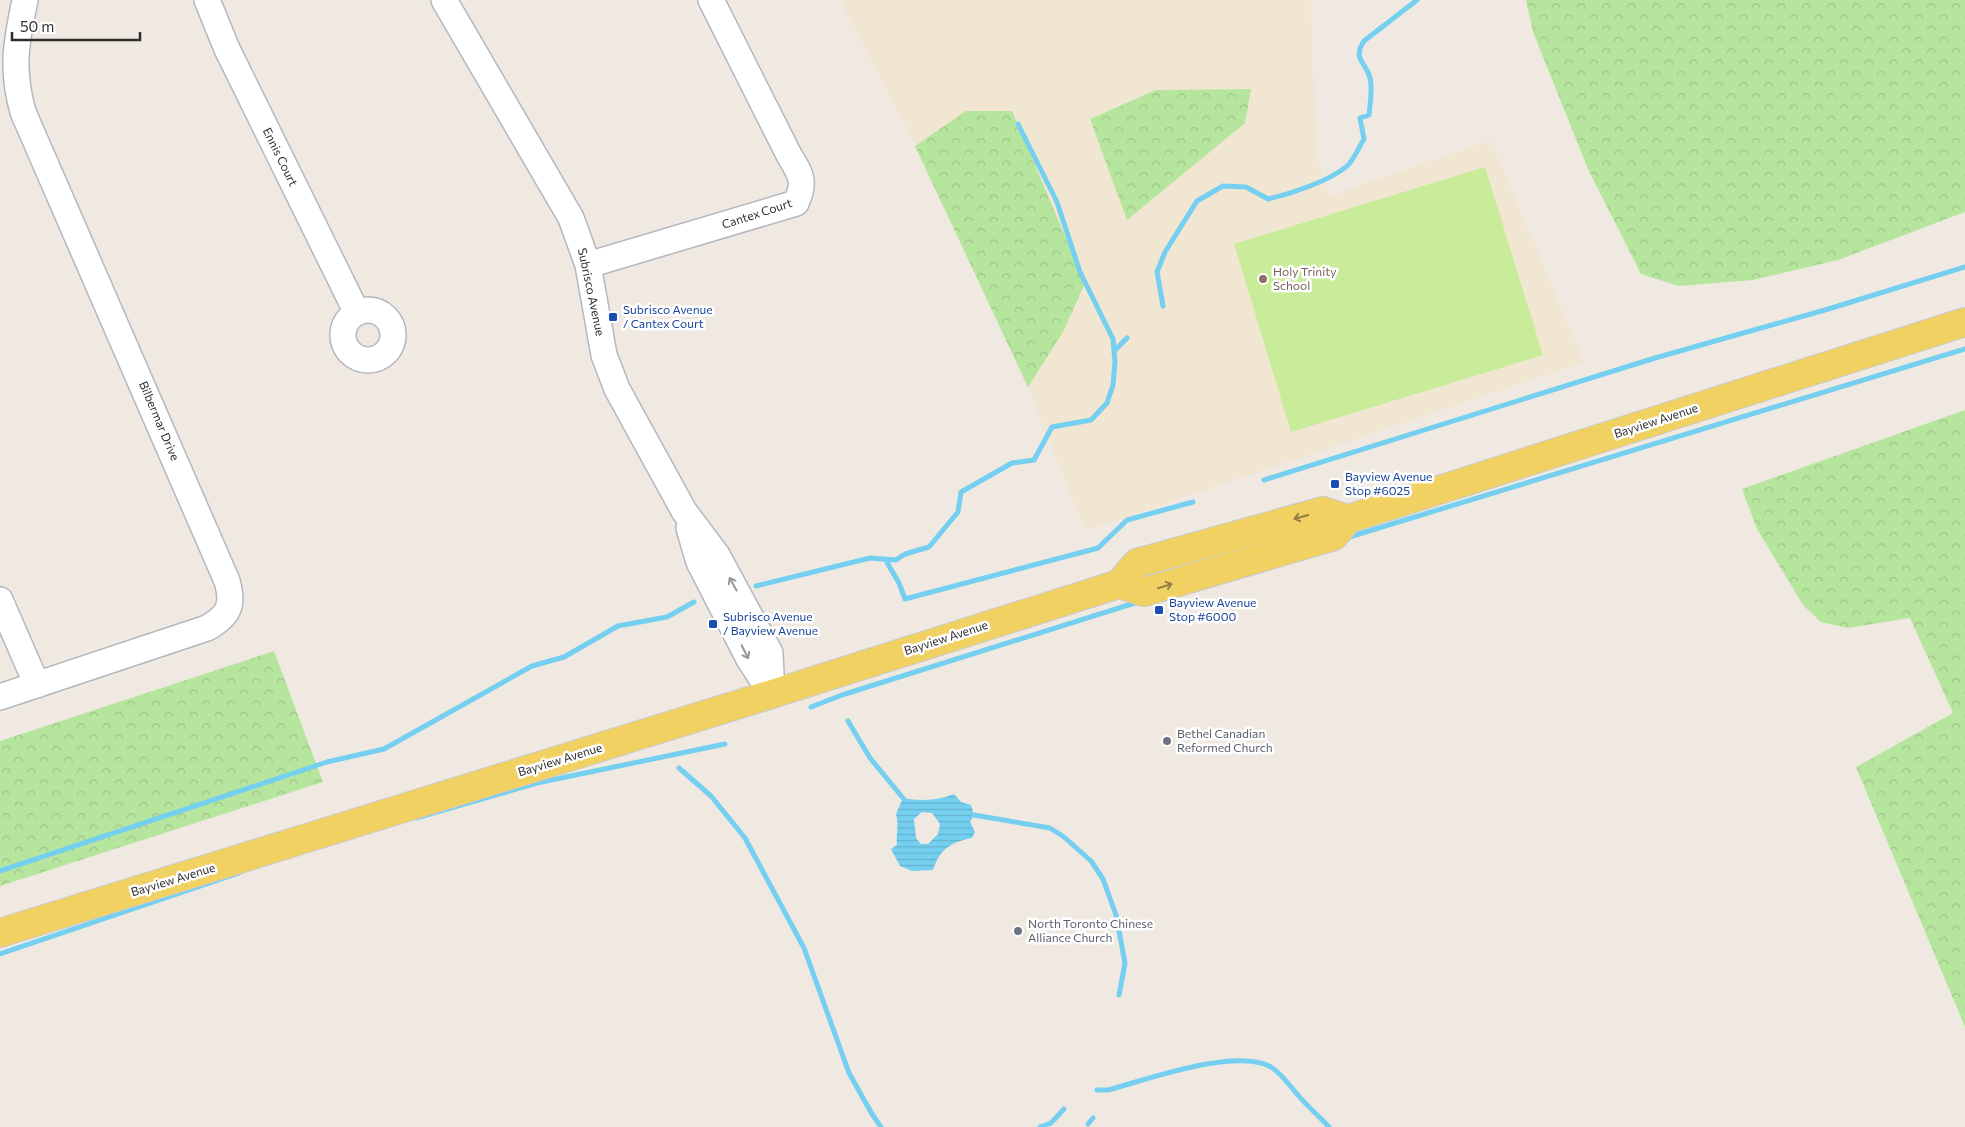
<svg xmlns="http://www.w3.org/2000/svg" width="1965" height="1127" viewBox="0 0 1965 1127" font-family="Commissioner,sans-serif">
  <defs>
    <pattern id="forest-crowns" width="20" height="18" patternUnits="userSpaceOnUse" patternTransform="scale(1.25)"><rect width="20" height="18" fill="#b6e59e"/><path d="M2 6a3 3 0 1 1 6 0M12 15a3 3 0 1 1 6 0" fill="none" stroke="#9dc588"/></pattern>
    <pattern id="water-rules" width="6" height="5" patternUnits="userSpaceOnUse" patternTransform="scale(1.25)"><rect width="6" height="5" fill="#75cff0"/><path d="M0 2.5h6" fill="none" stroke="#66b2ce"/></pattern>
  </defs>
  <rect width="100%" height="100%" fill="#efe9e1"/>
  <path fill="#f0e6d1" d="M840,0H1311L1316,150L1329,196L1491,140L1584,362L1085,531L1028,387L915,146Z"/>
  <path fill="url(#forest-crowns)" d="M1526,0H1965V212L1838,260L1753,280L1679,286L1641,274L1588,169L1533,32Z
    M1251,89L1245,123L1127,220L1090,119L1156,90Z
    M966,111H1012L1085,283L1063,332L1028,387L915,146Z
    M1965,410V1027L1856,767L1953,713L1910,618L1848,628L1821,622L1803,605L1757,529L1742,489Z
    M274,651L323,782L0,886V741Z"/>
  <path fill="#c9ec9a" d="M1485,167L1543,355L1291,432L1234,244Z"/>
  <path fill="url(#water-rules)" fill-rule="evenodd" d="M954,794L961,802L971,805L974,815L970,822L975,832L972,838C951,842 940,849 933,870L912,871L900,866L891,849L897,845C896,834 899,825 896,814L903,798C920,801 938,801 954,794ZM922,812L932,813L940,824L938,834L928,844H921L916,838L914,819Z"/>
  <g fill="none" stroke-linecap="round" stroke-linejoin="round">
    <path stroke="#75cff0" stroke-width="5" d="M1163,306L1157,272L1165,252L1197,201L1223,186L1246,187L1268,199C1290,194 1330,181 1347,166C1354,160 1359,147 1364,139L1360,118L1369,115C1370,103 1373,89 1370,78C1366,62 1352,59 1364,41L1417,0
      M1114,351L1127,338
      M1264,480L1655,358L1825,310L1965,267
      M1346,538L1965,349
      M885,559L899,583L905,599L1098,548L1127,520L1193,502
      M756,586L870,558L896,560L905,554L929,547L958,512L961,492L1012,463L1034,460L1052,427L1091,420L1107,403L1113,385L1115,362L1113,339L1080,272L1057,202L1018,124
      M811,707L842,695L1138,602
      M848,721L870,758L903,798
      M679,768L711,796L745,838L804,948L849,1073L872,1114L881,1127
      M974,815L1050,828L1064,837L1091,861L1103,879L1116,915L1125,963L1119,995
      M416,818L537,783L725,744
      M0,871L327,762L384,749L532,666L564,657L618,626L667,617L694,602
      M0,954L239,873
      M1097,1090H1108C1146,1080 1236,1047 1271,1067C1282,1074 1289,1085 1297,1094C1307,1106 1319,1116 1329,1127
      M1088,1124L1093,1118
      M1040,1127L1051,1123L1064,1109"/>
    <defs>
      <path id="minor" d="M207,0L227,49L357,313
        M444,0L571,218L588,265L604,355L617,389L684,511L717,555L770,653L772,694
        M588,265L796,203C806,181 801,175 789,155L711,0
        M343 335a25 25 0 1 1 50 0a25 25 0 1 1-50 0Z
        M689,528L699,562L749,659L771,693
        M0,600L37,685
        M0,697L207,628C229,616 234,605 227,581L23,112C11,69 16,43 25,0"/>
      <path id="major" d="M1119,584L1144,592L1334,536L1348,519L1965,322
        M0,933L772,694L1119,584L1137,563L1323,511L1348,519"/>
    </defs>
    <use href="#minor" stroke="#b4b7c1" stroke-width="28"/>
    <use href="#major" stroke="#c9c9c9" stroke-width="30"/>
    <use href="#minor" stroke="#fff" stroke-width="25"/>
    <use href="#major" stroke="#f2d163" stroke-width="28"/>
  </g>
  <defs><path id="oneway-shaft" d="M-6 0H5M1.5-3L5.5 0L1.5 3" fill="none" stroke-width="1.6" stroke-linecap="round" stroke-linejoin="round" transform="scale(1.25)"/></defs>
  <g stroke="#908048">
    <use href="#oneway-shaft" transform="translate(1301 517) rotate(164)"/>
    <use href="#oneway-shaft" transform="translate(1165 586) rotate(-17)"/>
  </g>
  <g stroke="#969696">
    <use href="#oneway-shaft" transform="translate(733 584) rotate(-119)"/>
    <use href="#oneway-shaft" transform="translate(745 652) rotate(63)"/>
  </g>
  <circle fill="#8d6e63" stroke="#fff" stroke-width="2" cx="1263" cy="279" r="5"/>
  <g fill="#1a4fb4" stroke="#fff" stroke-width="2">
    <rect x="608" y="312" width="10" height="10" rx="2.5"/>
    <rect x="1330" y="479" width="10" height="10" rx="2.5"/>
    <rect x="1154" y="605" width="10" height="10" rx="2.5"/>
    <rect x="708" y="619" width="10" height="10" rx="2.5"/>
  </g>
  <g fill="#6b7280" stroke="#fff" stroke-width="2">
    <circle cx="1167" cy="741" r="5"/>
    <circle cx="1018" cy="931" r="5"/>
  </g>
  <g text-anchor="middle" stroke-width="5" stroke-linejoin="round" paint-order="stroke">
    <g font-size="12" fill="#2e2e2e" stroke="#fff">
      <text transform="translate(280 157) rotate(64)" y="4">Ennis Court</text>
      <text transform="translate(757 214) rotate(-18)" y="4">Cantex Court</text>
      <text transform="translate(591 292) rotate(78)" y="4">Subrisco Avenue</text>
      <text transform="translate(159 421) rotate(67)" y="4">Bilbermar Drive</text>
      <text transform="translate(1656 421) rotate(-18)" y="4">Bayview Avenue</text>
      <text transform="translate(946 638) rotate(-18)" y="4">Bayview Avenue</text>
      <text transform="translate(560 760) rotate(-17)" y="4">Bayview Avenue</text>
      <text transform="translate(173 880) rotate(-17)" y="4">Bayview Avenue</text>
    </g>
    <g font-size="12" fill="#785e54" stroke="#fff" text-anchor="start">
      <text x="1273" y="276">Holy Trinity<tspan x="1273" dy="14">School</tspan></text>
    </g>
    <g font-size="12" fill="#164399" stroke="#fff" text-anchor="start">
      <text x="623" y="314">Subrisco Avenue<tspan x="623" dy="14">/ Cantex Court</tspan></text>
      <text x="1345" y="481">Bayview Avenue<tspan x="1345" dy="14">Stop #6025</tspan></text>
      <text x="1169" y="607">Bayview Avenue<tspan x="1169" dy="14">Stop #6000</tspan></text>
      <text x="723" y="621">Subrisco Avenue<tspan x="723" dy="14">/ Bayview Avenue</tspan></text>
    </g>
    <g font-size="12" fill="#5b616d" stroke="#fff" text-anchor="start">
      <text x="1177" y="738">Bethel Canadian<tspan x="1177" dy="14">Reformed Church</tspan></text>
      <text x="1028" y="928">North Toronto Chinese<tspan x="1028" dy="14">Alliance Church</tspan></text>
    </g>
  </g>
  <path d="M12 32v8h128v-8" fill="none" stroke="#2e2e2e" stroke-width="2.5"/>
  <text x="20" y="32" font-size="15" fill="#2e2e2e" stroke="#ffffff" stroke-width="4" paint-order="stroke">50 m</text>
</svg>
